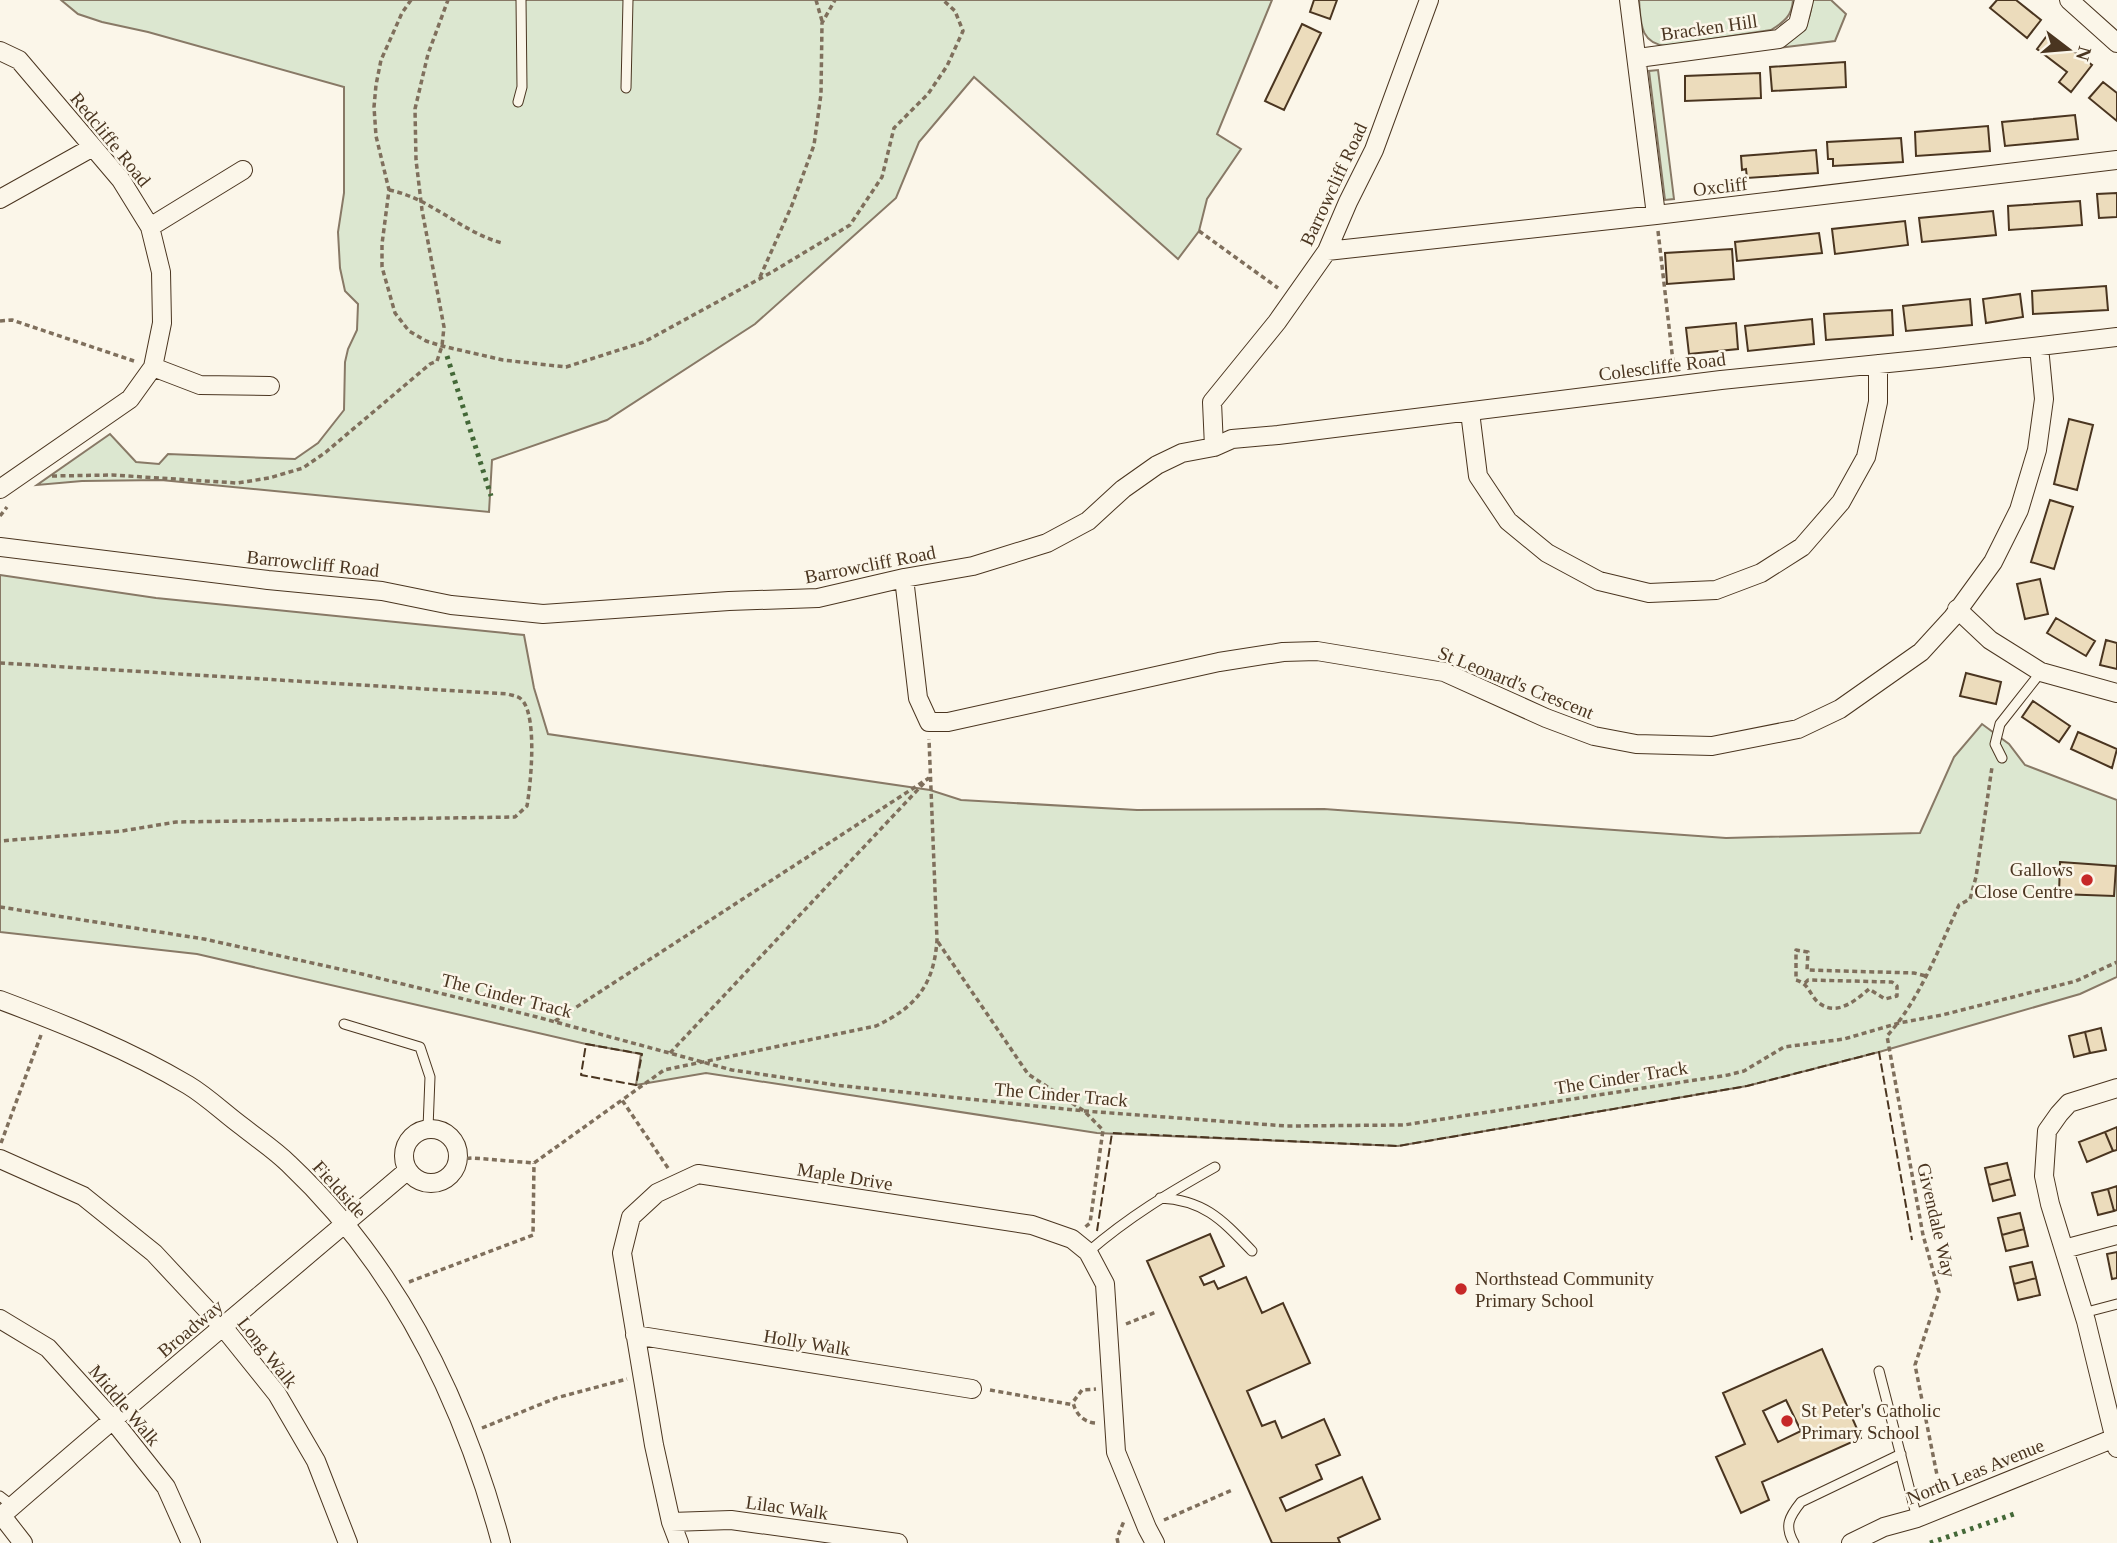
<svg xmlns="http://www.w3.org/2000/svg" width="2117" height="1543" viewBox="0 0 2117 1543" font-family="'Times New Roman',serif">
  <rect width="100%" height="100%" fill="#fbf6e9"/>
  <path fill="#dce7d0" stroke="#887966" stroke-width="2" d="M61,0H1272L1217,134L1241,149L1207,199L1199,231L1178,259L974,77L919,142L896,198L755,324L607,420L492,460L489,512L161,480L82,481L37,485L110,434L136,462L159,464L168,454L295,459L318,443L344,410L345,362L348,349L357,330L358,304L345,291L340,268L338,232L344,193V87L148,32L102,22L78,14Z
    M1639,0H1793C1792,16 1784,22 1771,30L1666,46C1639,43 1641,22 1639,0Z
    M1812,0H1831L1846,14L1835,41L1778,48C1800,37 1811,25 1812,0Z
    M1658,70L1674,199L1665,200L1649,71Z
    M0,575L156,598L524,635L534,688L548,734L930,790L961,800L1137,810L1324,809L1726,838L1920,833L1954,757L1982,724L2009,744L2025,765L2117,800V977L2080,994L1879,1052L1747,1086L1398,1146L1097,1133L706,1073L636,1085L641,1054L586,1044L197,954L0,932Z"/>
  <path fill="#ecdcbc" stroke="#4a3520" stroke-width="2" fill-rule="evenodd" d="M1314,0H1337L1330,19L1310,12Z
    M1997,0H2016L2041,20L2027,38L1990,8Z
    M1302,24L1321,33L1284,110L1265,101Z
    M2049,33L2092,65L2071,92L2059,82L2067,72L2037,49Z
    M1845,62L1846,87L1772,91L1770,67Z
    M1760,73L1761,98L1685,101V76Z
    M2103,82L2117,93V121L2089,98Z
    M2075,115L2078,139L2005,146L2002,122Z
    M1988,126L1990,151L1916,156L1915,132Z
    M1901,138L1903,162L1833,166V159H1828L1827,142Z
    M1816,150L1818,173L1747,178L1746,169L1742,170L1741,156Z
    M2117,193V217L2099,218L2097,194Z
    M2080,201L2082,225L2009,230L2008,206Z
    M1993,211L1996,235L1922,242L1919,218Z
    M1905,221L1908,245L1835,254L1832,229Z
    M1819,233L1822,253L1737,261L1735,242Z
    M1732,249L1734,279L1667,284L1665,253Z
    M2106,286L2108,310L2033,314L2032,291Z
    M2020,294L2023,317L1986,323L1983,299Z
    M1970,299L1972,325L1906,331L1903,306Z
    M1892,310L1893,335L1826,340L1824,314Z
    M1812,319L1814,344L1748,351L1745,326Z
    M1736,323L1738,349L1689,354L1686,328Z
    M2069,419L2093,425L2077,490L2054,484Z
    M2050,500L2073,507L2054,569L2031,562Z
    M2040,579L2048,614L2025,619L2017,584Z
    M2056,618L2095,641L2086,656L2047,633Z
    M2106,640L2117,643V669L2100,665Z
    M1966,673L2001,682L1996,704L1960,696Z
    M2033,701L2070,726L2059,742L2022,717Z
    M2078,732L2117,749L2112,768L2071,749Z
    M2060,862L2116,866L2114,896L2059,894Z
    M2101,1028L2106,1050L2090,1053L2085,1032Z
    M2085,1032L2090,1053L2074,1057L2069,1036Z
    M2117,1127V1150L2113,1151L2105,1132Z
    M2105,1132L2113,1151L2087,1162L2079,1142Z
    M2007,1163L2011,1179L1989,1185L1985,1168Z
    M2011,1179L2015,1195L1993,1201L1989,1185Z
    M2117,1186V1210L2114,1211L2108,1189Z
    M2108,1189L2114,1211L2098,1215L2092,1193Z
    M2020,1213L2024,1229L2002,1235L1998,1218Z
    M2024,1229L2028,1246L2006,1251L2002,1235Z
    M1210,1234L1224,1266L1200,1277L1204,1285L1214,1281L1218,1289L1246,1277L1262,1313L1283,1303L1310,1363L1247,1391L1262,1426L1275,1421L1282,1438L1324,1419L1340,1455L1316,1465L1322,1479L1280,1498L1286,1511L1362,1477L1380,1519L1338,1538L1340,1543H1272L1147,1261Z
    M2117,1252V1278L2112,1279L2107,1254Z
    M2032,1262L2036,1278L2014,1284L2010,1267Z
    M2036,1278L2040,1295L2018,1300L2014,1284Z
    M1822,1349L1861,1438L1762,1482L1769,1500L1741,1513L1716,1457L1745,1444L1723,1393ZM1786,1400L1801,1431L1778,1442L1763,1411Z"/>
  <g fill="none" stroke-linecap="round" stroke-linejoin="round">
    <defs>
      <path id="lane" d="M626,88L628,0
        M518,102L522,87L521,0
        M2002,758L1995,744L2000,724L2041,672
        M344,1024L420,1047L430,1077L428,1128
        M1160,1198C1205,1200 1223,1221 1252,1251
        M1088,1252C1130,1216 1167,1194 1215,1167
        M2083,1313L2117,1304
        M1879,1371L1917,1518
        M0,1496L13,1506
        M1794,1543C1784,1526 1789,1517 1801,1502L1901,1454"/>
      <path id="street" d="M1629,0L1656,215
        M2069,0L2117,43
        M0,51L19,60L121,180L150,227L161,272L162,323L153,367L130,399L0,489
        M1638,58L1779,39L1798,24L1804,0
        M0,199L93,147
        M150,227L243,170
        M1327,251L1656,215L2117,160
        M153,367L200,385L270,386
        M1470,412L1478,476L1508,521L1547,553L1599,581L1649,593L1716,590L1761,573L1802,547L1841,502L1866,457L1878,402V364
        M1214,447L1212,402L1277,322L1327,251L1348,202L1374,150L1429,0
        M0,547L268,580L382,591L451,605L543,614L729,601L818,598L904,578L973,566L1047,543L1088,521L1123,489L1157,465L1182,453L1214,447L1232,439L1278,435L1721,380L1938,358L2117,337
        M904,578L918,698L929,722H948L1219,662L1283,652L1317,651L1444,672L1546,718L1594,736L1636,744L1712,746L1798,729L1840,709L1921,652L1953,617L1993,562L2019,510L2037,450L2044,399L2039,347
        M1957,609L1990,640L2041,672L2117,693
        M0,1000C64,1024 129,1050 188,1085C208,1097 225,1114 243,1127C258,1139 275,1150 289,1164C397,1266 463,1401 501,1543
        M2117,1088L2069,1103L2059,1114L2047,1131L2044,1176L2050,1204L2086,1321L2117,1448
        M404 1156a27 27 0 1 1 54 0a27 27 0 1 1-54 0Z
        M0,1159L83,1196L154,1253L224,1328L277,1394L316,1461L348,1543
        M2064,1249L2117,1235
        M0,1319L48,1348L112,1419L166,1487L191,1543
        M635,1335L972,1389
        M2,1516L23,1543
        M0,1517C134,1400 272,1286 408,1170
        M671,1522L731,1520L898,1543
        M679,1543L671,1522L654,1445L622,1253L631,1217L657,1193L698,1174L1032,1225L1072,1239L1088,1252L1105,1284L1116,1452L1147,1528L1155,1543
        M1851,1543L1884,1527L1917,1518L2117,1437"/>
    </defs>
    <use href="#lane" stroke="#4a3520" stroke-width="11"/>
    <use href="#street" stroke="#4a3520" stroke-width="20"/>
    <path stroke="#7f6f5c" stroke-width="3.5" stroke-dasharray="5 3.5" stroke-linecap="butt" d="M411,0L402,13L381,60L376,85L374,107L376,136L389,190L382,244V267L395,313L409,331L426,341L442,346L503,360L566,367L644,342L772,272L850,225L882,177L894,128L928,94L947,66L963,31L955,11L943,0
      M816,0L822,21
      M389,190C431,198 461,232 502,243
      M1199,231L1278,288
      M1658,231L1674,370
      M760,277L792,205L814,145L821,94L822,23L835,0
      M0,321L12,320L134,361
      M52,476L112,475L237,483L269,478L303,468L326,452L430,364L437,361L442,346L444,327L422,210L416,160L415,109L428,54L448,0
      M0,516L7,507
      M0,663L508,694C514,696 519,696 523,701C537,720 531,782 527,806L515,817L176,822L122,831L0,841
      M0,907L204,939L362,974L537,1017L732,1070L835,1085L1084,1111L1287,1126L1404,1125L1728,1075L1744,1071L1784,1047L1844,1039L1899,1023L1942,1015L2076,981L2117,962
      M938,942L1028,1074L1084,1111L1103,1130L1090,1223L1084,1228
      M1805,983L1808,980L1892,982L1897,986V996L1885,999L1869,989C1856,1000 1837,1017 1819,1003C1809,995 1810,984 1796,980V950L1808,952L1807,970L1914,973L1926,976
      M555,1021L929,778
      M670,1053L925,782
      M1,1143L41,1035
      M458,1159L473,1158L534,1163L622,1100
      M668,1168L622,1100L664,1070L876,1026C916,1007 934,985 937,940L929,739
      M409,1282L533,1235L534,1163
      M1126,1324L1156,1312
      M990,1390L1074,1405
      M1095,1423C1083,1422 1075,1413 1073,1402L1082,1390L1096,1389
      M482,1428L556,1398L627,1379
      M1944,1489L1937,1475L1915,1365L1939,1292L1923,1235L1887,1036C1920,999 1938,950 1959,905L1970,899L1976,877L1992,767
      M1164,1520L1232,1490
      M1118,1543L1117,1538L1124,1521"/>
    <use href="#lane" stroke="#fbf6e9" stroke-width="9"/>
    <use href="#street" stroke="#fbf6e9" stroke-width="18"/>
    <path stroke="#436837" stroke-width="5" stroke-dasharray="3.5 5" stroke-linecap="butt" d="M447,356L491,496
      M1930,1543L2014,1514"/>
    <path stroke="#4a3520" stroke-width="2" stroke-dasharray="9 3.5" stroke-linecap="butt" d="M586,1044L642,1054L636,1085L581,1075Z
      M1097,1231L1112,1133L1398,1146L1747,1086L1879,1052L1912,1240"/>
  </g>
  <g fill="#c62828" stroke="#fbf6e9" stroke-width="2.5">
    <circle cx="2087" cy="880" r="7"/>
    <circle cx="1461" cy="1289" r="7"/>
    <circle cx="1787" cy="1421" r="7"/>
  </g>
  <g text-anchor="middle" stroke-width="5" stroke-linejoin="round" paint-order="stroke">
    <g font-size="19" fill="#4a3520" stroke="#fbf6e9">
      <text transform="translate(1709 27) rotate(-8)" y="7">Bracken Hill</text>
      <text transform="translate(111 139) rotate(51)" y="7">Redcliffe Road</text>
      <text transform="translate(1333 184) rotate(-65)" y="7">Barrowcliff Road</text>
      <text transform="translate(1720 186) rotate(-7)" y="7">Oxcliff</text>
      <text transform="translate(1662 366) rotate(-7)" y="7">Colescliffe Road</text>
      <text transform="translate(313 563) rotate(6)" y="7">Barrowcliff Road</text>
      <text transform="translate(870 564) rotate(-11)" y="7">Barrowcliff Road</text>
      <text transform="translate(1516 682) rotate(22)" y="7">St Leonard's Crescent</text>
      <text transform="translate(507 995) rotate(14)" y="7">The Cinder Track</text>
      <text transform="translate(1621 1077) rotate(-9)" y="7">The Cinder Track</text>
      <text transform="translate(1061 1094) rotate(5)" y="7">The Cinder Track</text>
      <text transform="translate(845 1176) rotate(9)" y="7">Maple Drive</text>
      <text transform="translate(340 1189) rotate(48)" y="7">Fieldside</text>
      <text transform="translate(1937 1220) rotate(77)" y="7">Givendale Way</text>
      <text transform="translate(190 1328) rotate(-40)" y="7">Broadway</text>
      <text transform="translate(807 1342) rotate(9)" y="7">Holly Walk</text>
      <text transform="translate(268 1352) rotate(52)" y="7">Long Walk</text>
      <text transform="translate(125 1405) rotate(50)" y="7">Middle Walk</text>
      <text transform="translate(1975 1471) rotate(-22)" y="7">North Leas Avenue</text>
      <text transform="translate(787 1507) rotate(8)" y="7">Lilac Walk</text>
    </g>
    <g font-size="19" fill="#4a3520" stroke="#fbf6e9" text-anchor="start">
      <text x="2073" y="876" text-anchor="end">Gallows<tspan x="2073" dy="22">Close Centre</tspan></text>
      <text x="1475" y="1285">Northstead Community<tspan x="1475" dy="22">Primary School</tspan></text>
      <text x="1801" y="1417">St Peter's Catholic<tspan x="1801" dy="22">Primary School</tspan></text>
    </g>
  </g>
  <g transform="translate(2068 49) rotate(106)" stroke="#fbf6e9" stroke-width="5" paint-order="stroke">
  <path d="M0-5L12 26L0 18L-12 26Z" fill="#4a3520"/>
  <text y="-10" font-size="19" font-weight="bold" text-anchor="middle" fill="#4a3520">N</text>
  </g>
</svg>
